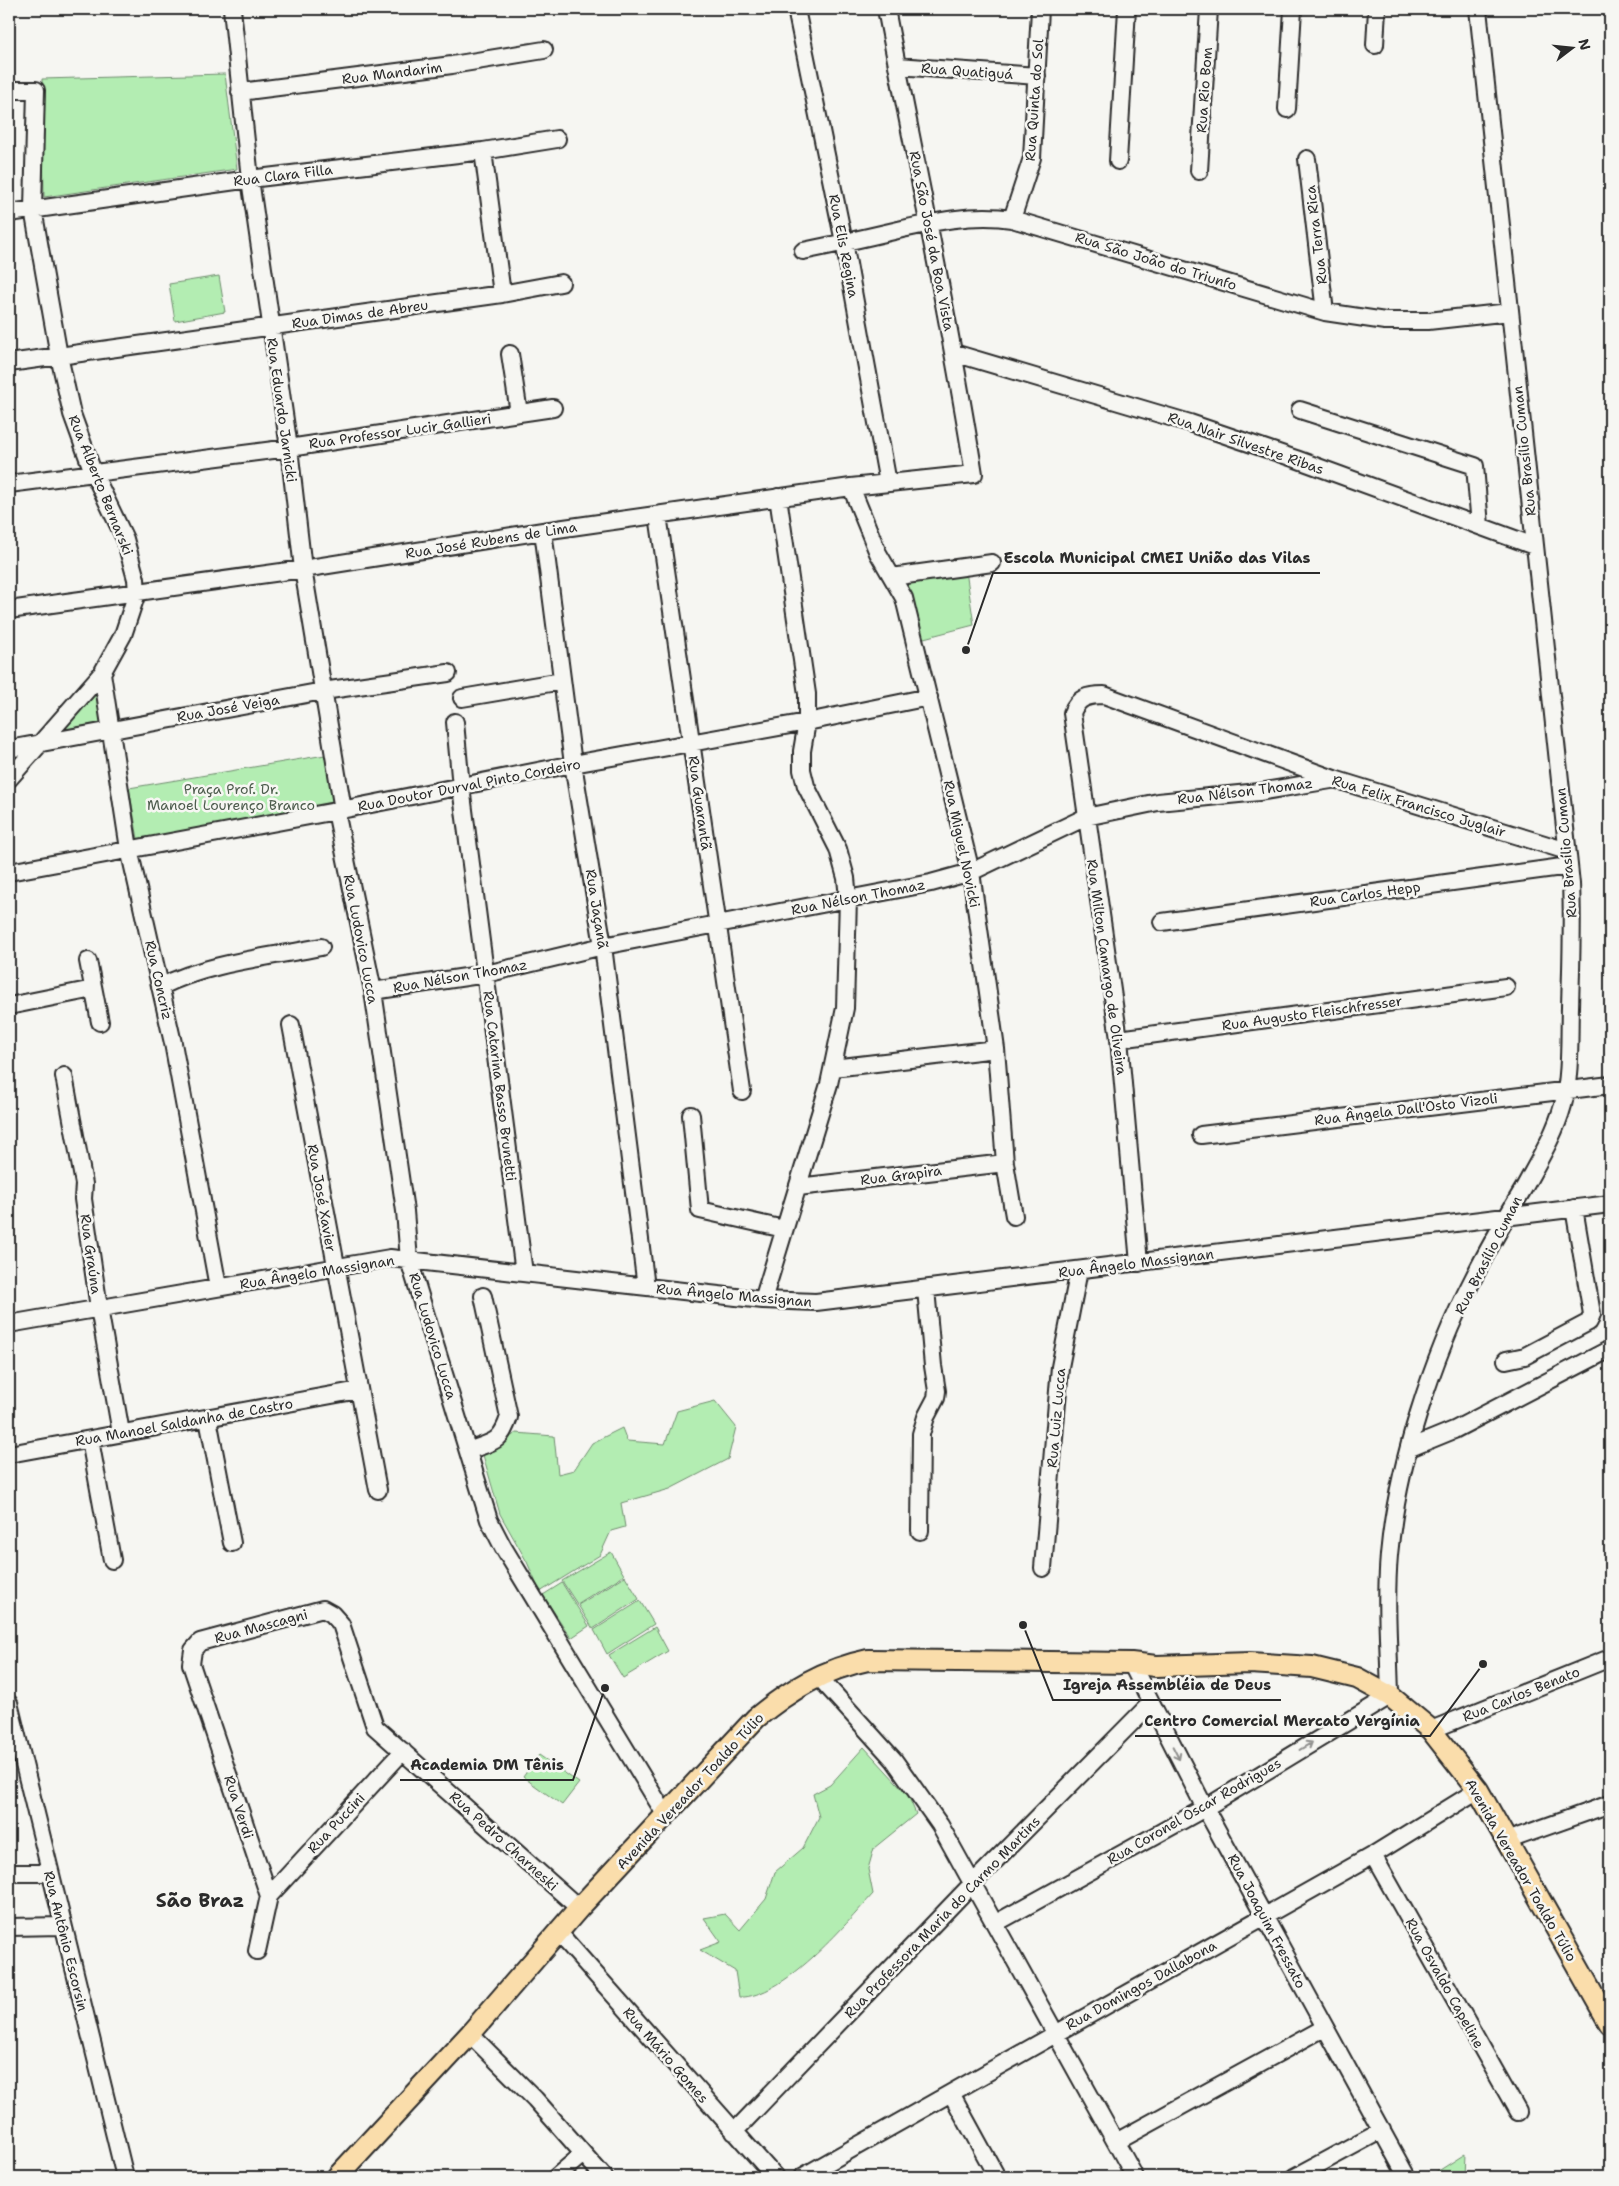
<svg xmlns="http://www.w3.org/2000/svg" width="1619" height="2186" viewBox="0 0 1619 2186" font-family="'Shantell Sans',sans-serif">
  <rect width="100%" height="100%" fill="#f6f6f2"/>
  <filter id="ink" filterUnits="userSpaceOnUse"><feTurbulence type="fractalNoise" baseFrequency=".02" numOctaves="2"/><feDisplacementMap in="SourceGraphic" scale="10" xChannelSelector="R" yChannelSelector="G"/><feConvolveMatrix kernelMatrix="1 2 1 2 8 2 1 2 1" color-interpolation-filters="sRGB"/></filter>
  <g filter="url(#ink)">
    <path fill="#b3edb2" stroke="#6f8c6e" d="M225,74L237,169L44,197L42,79Z
      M219,276L225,312L175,321L169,284Z
      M966,571L974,625L920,639L907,579Z
      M99,687L105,725L57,732Z
      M325,755L333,806L138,839L129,788Z
      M715,1401L736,1427L728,1459L670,1489L621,1503L625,1527L611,1531L600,1555L540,1592L527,1562L500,1514L483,1455L516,1433L554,1436L558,1474L574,1470L592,1443L622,1428L627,1441L665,1444L677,1411Z
      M611,1552L624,1575L577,1604L562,1581Z
      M625,1576L639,1599L593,1629L578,1605Z
      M562,1583L589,1626L571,1638L543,1595Z
      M640,1601L654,1624L607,1654L594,1630Z
      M655,1627L668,1651L623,1678L609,1655Z
      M864,1747L908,1795L916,1814L874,1848L868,1869L873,1894C845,1925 783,1999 739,1997L735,1971L700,1950L721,1942L704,1918L725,1914L740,1930L766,1899L775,1872L803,1848L819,1817L813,1794L830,1785Z
      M539,1755L579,1783L562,1805L523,1777Z
      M1465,2154L1464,2177H1429Z"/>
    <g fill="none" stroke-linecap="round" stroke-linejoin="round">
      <path stroke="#6986a0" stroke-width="3" d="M1455,2177L1456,2175"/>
      <defs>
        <path id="minor" d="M232,9L250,179L289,448L303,569L343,810
          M796,9L844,242L888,483
          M1375,45L1377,9
          M897,66L1037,76
          M9,90H36L33,209L59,356L72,414L93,472L125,539L136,579L137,593L123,635L102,673L9,779
          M240,92L452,65L544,50
          M1287,109L1293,9
          M483,151L502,294
          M1307,159L1325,312
          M1118,161L1127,9
          M1199,171L1209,9
          M9,213L250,179L483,151L557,139
          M1012,219L1032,158L1040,9
          M803,251C833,245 864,238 894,231C933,222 972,213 1012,219L1325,312L1385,321H1428L1510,312
          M954,353L1190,423L1296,459L1534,546
          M510,354L519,413
          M9,363L502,294L561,283
          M1300,410L1475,466L1480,526
          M9,484L289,448L553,408
          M851,487L878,553L904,598L971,872L996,1049L1005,1163L1014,1216
          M658,515L742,1091
          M543,531L573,764L603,946L646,1287
          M892,577L992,563
          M9,610L303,569L543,531L851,487L974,474C949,318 916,164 886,9
          M102,673L129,849L173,1043L218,1287
          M462,698L562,681
          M455,722L461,787L524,1273
          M9,749L323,691L448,673
          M336,811L373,991L405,1211L409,1260L489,1520L503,1547L665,1814
          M9,872L336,811L573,764L807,722L929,697
          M1162,922L1569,866
          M88,961L100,1022
          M160,987C205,963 271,957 321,947
          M373,991L486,974L603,946L931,883L971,872L1086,817L1158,802L1259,792L1331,780
          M9,1006L93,989
          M291,1025L378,1490
          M1119,1039L1506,987
          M833,1068L996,1049
          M64,1076L84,1184L83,1199L99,1308L121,1433
          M691,1115L700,1210L784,1229
          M1201,1135L1610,1085
          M798,1187L1005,1163
          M1139,1263L1119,1039L1072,713C1078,697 1088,695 1104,695L1334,779L1567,851
          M763,1300L829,1084L845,1008L848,898L846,878L838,849L806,786L802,770V751L807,722V694L778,497
          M9,1324L390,1258L763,1300L816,1302L1610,1204
          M1506,1360L1525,1356L1589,1322L1592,1314L1574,1208
          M208,1419L232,1543
          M90,1440L112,1560
          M1410,1448L1454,1430L1610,1349
          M468,1451C493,1441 500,1444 509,1417L483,1296
          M9,1454L359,1390
          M920,1531L921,1434L926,1417L936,1398L937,1391L933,1366L926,1289
          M1043,1568L1060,1367L1079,1270
          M1131,1663L1205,1808L1407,2177
          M818,1676L894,1760L940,1825L1135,2177
          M9,1703L125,2177
          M1431,1730L1610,1658
          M1506,1841L1610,1804
          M1373,1855L1518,2112
          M9,1873H50
          M269,1896L403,1751
          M996,1923L1205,1808L1390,1696C1389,1649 1385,1602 1389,1555C1397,1466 1432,1358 1473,1279C1489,1247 1507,1216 1525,1186C1539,1160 1555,1134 1563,1105C1571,1074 1569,1039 1570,1007C1571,966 1573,925 1571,884L1478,9
          M9,1927L62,1926
          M558,1932L775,2177
          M257,1951L269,1896L191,1664L193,1650L200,1642L323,1609L332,1614L341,1624L375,1727L579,1908
          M470,2034L535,2099L604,2177
          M951,2093L997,2177
          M734,2132L973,1883L1151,1703
          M1116,2142L1324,2028
          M556,2177L583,2154
          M802,2177L1373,1855L1478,1790
          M1295,2177L1382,2130"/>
        <path id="major" d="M337,2177L470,2034L579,1908L756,1718C790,1690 824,1669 868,1660L1131,1663L1156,1666L1250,1663L1312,1667L1357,1678L1390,1696L1431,1730L1478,1790L1610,2024"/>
      </defs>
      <use href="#minor" stroke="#2b2b2b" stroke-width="20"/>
      <use href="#major" stroke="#2b2b2b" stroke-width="24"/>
      <use href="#minor" stroke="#f6f6f2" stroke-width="16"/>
      <use href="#major" stroke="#faddab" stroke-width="20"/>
    </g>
    <defs><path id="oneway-shaft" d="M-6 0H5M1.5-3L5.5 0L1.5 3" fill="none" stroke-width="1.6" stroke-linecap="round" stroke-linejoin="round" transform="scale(1.25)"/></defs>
    <g stroke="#90908e">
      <use href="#oneway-shaft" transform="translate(1306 1746) rotate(-31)"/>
      <use href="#oneway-shaft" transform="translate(1176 1753) rotate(63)"/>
    </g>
  </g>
  <g text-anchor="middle" stroke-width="5" stroke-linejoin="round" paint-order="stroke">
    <g font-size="14" fill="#2b2b2b" stroke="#f6f6f2">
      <text transform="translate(967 71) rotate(4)" y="5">Rua Quatiguá</text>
      <text transform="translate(392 73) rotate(-7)" y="5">Rua Mandarim</text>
      <text transform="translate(1204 90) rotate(-86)" y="5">Rua Rio Bom</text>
      <text transform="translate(1034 100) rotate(-86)" y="5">Rua Quinta do Sol</text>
      <text transform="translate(283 175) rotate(-7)" y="5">Rua Clara Filla</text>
      <text transform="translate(1316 235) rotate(-97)" y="5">Rua Terra Rica</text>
      <text transform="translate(932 241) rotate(79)" y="5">Rua São José da Boa Vista</text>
      <text transform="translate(844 246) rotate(79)" y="5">Rua Elis Regina</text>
      <text transform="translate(1156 261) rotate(17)" y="5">Rua São João do Triunfo</text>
      <text transform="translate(360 314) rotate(-8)" y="5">Rua Dimas de Abreu</text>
      <text transform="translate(282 410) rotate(82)" y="5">Rua Eduardo Jarnicki</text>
      <text transform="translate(400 431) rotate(-8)" y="5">Rua Professor Lucir Gallieri</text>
      <text transform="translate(1246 443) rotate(19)" y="5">Rua Nair Silvestre Ribas</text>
      <text transform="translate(1524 451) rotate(-96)" y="5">Rua Brasílio Cuman</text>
      <text transform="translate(101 485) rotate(68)" y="5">Rua Alberto Bernarski</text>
      <text transform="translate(491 540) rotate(-9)" y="5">Rua José Rubens de Lima</text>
      <text transform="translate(228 708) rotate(-10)" y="5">Rua José Veiga</text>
      <text transform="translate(469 785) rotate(-11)" y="5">Rua Doutor Durval Pinto Cordeiro</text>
      <text transform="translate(1245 791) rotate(-7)" y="5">Rua Nélson Thomaz</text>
      <text transform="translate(700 803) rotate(82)" y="5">Rua Guarantã</text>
      <text transform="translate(1419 806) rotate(17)" y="5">Rua Felix Francisco Juglair</text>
      <text transform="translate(962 844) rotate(78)" y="5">Rua Miguel Novicki</text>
      <text transform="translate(1566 853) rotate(-95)" y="5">Rua Brasílio Cuman</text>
      <text transform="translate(1365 894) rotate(-8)" y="5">Rua Carlos Hepp</text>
      <text transform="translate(858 897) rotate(-11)" y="5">Rua Nélson Thomaz</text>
      <text transform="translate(597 909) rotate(81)" y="5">Rua Jaçanã</text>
      <text transform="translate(361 939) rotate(79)" y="5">Rua Ludovico Lucca</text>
      <text transform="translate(1107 967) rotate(82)" y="5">Rua Milton Camargo de Oliveira</text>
      <text transform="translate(460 976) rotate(-10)" y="5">Rua Nélson Thomaz</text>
      <text transform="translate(159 980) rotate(77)" y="5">Rua Concriz</text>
      <text transform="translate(1312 1013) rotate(-8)" y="5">Rua Augusto Fleischfresser</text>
      <text transform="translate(500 1086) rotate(83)" y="5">Rua Catarina Basso Brunetti</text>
      <text transform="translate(1406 1109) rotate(-7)" y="5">Rua Ângela Dall'Osto Vizoli</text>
      <text transform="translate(901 1175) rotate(-7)" y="5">Rua Grapira</text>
      <text transform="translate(322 1198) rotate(80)" y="5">Rua José Xavier</text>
      <text transform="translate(91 1254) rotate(82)" y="5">Rua Graúna</text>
      <text transform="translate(1488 1255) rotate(-63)" y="5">Rua Brasílio Cuman</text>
      <text transform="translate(1136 1263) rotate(-7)" y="5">Rua Ângelo Massignan</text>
      <text transform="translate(317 1272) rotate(-9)" y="5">Rua Ângelo Massignan</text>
      <text transform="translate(734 1295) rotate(5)" y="5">Rua Ângelo Massignan</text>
      <text transform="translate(433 1336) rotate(73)" y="5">Rua Ludovico Lucca</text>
      <text transform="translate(1056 1418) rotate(-85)" y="5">Rua Luiz Lucca</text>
      <text transform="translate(184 1422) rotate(-10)" y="5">Rua Manoel Saldanha de Castro</text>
      <text transform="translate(261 1626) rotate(-15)" y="5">Rua Mascagni</text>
      <text transform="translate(1521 1694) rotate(-22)" y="5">Rua Carlos Benato</text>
      <text transform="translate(690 1791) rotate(-47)" y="5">Avenida Vereador Toaldo Túlio</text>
      <text transform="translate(239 1807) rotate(72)" y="5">Rua Verdi</text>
      <text transform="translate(1194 1811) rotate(-30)" y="5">Rua Coronel Oscar Rodrigues</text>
      <text transform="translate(336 1823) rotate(-47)" y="5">Rua Puccini</text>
      <text transform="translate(504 1841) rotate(42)" y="5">Rua Pedro Charneski</text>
      <text transform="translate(1521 1870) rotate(60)" y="5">Avenida Vereador Toaldo Túlio</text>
      <text transform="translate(942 1917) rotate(-46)" y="5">Rua Professora Maria do Carmo Martins</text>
      <text transform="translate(1267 1921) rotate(62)" y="5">Rua Joaquim Fressato</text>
      <text transform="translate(66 1941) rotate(76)" y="5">Rua Antônio Escorsin</text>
      <text transform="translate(1445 1983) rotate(61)" y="5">Rua Osvaldo Capeline</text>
      <text transform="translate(1141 1985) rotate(-29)" y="5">Rua Domingos Dallabona</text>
      <text transform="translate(666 2055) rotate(49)" y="5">Rua Mário Gomes</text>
    </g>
    <g font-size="14" fill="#4d5c4d" stroke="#f6f6f2">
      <text x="231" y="794">Praça Prof. Dr.<tspan x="231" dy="16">Manoel Lourenço Branco</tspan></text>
    </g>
    <g font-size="19" font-weight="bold" fill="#2b2b2b" stroke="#f6f6f2">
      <text x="200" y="1907">São Braz</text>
    </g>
  </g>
  <path fill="none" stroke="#2b2b2b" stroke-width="2" d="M966 650L993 573H1320M1023 1625L1053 1700H1281M1483 1664L1430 1736H1135M605 1688L573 1780H400"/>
  <g fill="#2b2b2b" stroke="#f6f6f2" stroke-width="2">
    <circle cx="966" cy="650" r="5"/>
    <circle cx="1023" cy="1625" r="5"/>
    <circle cx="1483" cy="1664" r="5"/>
    <circle cx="605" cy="1688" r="5"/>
  </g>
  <g font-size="15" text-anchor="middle" font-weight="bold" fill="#2b2b2b" stroke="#f6f6f2" stroke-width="5" stroke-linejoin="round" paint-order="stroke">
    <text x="1157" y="563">Escola Municipal CMEI União das Vilas</text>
    <text x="1167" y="1690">Igreja Assembléia de Deus</text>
    <text x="1282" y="1726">Centro Comercial Mercato Vergínia</text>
    <text x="487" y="1770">Academia DM Tênis</text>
  </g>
  <rect width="1619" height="2186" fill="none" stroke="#f6f6f2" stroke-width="30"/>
  <rect x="15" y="15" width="1589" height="2156" fill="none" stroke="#2b2b2b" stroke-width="2" filter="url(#ink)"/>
  <g transform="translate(1572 48) rotate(74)" stroke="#f6f6f2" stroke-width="4" paint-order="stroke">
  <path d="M0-4L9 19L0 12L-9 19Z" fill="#2b2b2b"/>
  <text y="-8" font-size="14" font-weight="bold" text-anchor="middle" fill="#2b2b2b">N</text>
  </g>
</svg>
